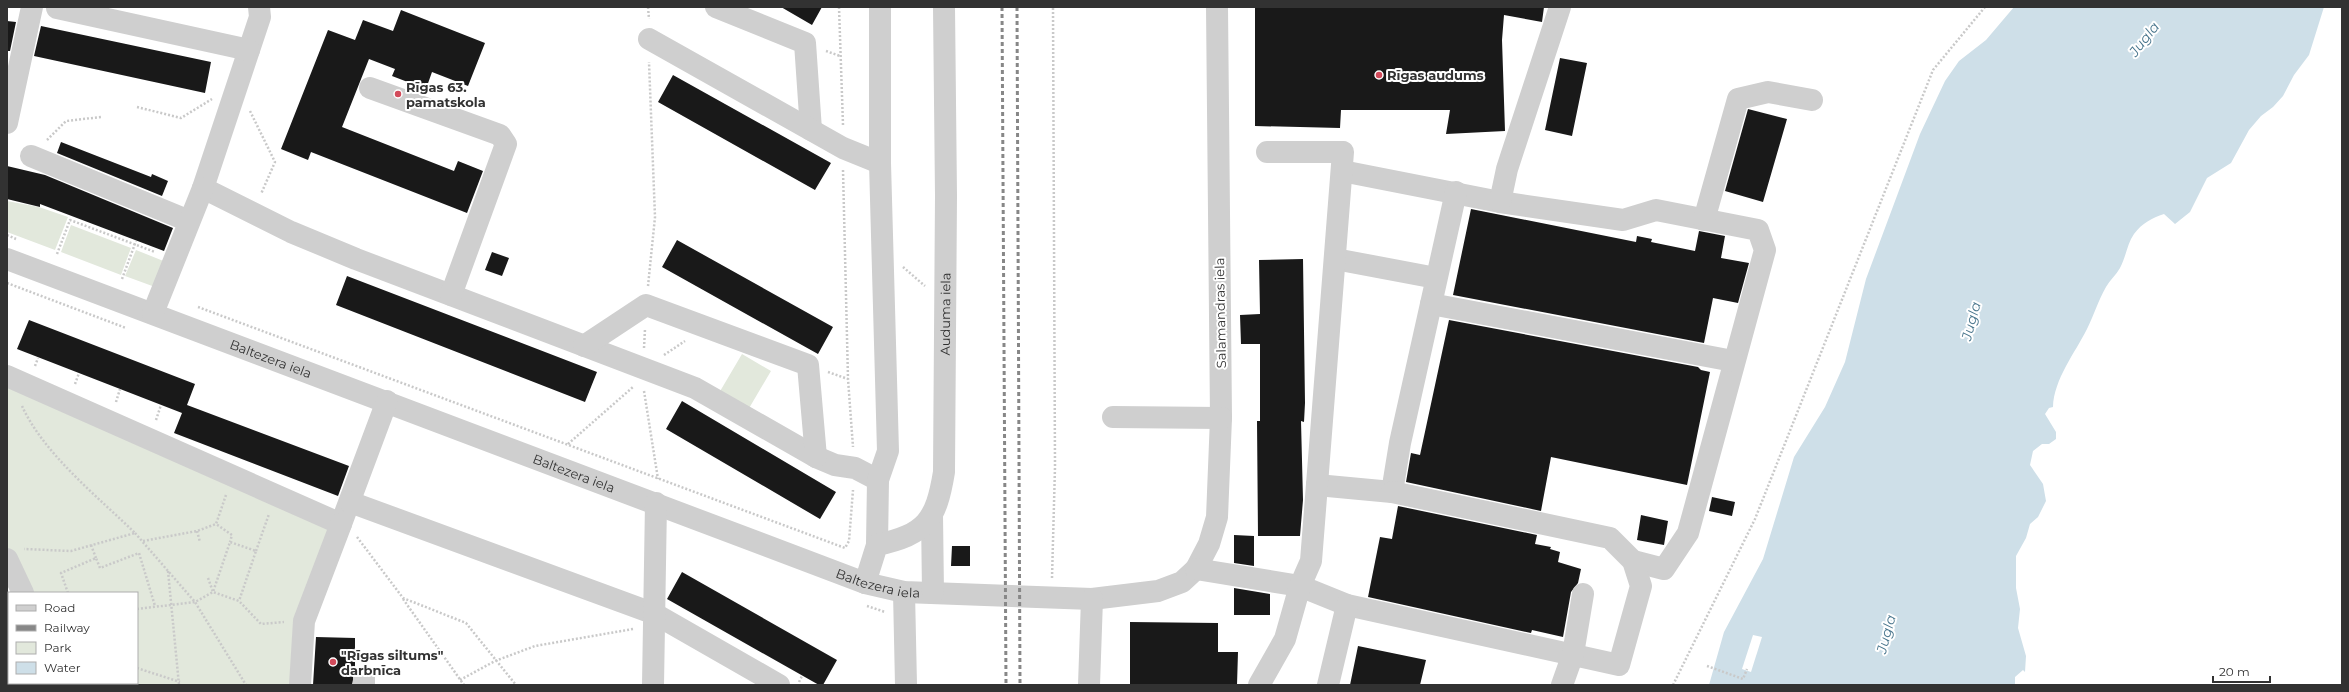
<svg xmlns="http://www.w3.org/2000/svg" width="2349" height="692" viewBox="0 0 2349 692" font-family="Montserrat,sans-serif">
  <rect width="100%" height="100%" fill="#fff"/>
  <path fill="#e2e8dc" d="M7,201L39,207L68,217L55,250L7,232Z
    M71,225L131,248L121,275L61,252Z
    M136,250L166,262L155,287L125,276Z
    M742,354L771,371L748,410L719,393Z
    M7,383L333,527L295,685H71L70,683H137V593H29L8,548Z"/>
  <path fill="#cedfe8" d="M2014,7H2324L2309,55L2294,75L2283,96L2273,107L2261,116L2249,130L2231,163L2207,178L2190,212L2175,224L2164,214C2152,218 2142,223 2134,234C2127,244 2126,257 2120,268C2116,275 2110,280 2106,287C2098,301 2094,315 2087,329C2075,353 2054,379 2053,407L2049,408L2045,414L2056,432V439L2049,444H2042L2033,451L2030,465L2043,484L2046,501L2038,517L2030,524L2026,538L2016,556V588L2020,609L2018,628L2026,656L2025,672L2023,670L2015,677V685H1709L1724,632L1763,559L1794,457L1825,407L1845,362L1866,279L1920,134L1945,81L1959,61L1986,40Z"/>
  <path fill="#fff" d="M1753,635L1762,637L1751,672L1742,669Z"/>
  <path fill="#191919" d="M781,7H822L812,25Z
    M1255,7H1544L1542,22L1504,15L1502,40L1505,131L1446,134L1450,110H1341L1340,128L1255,126Z
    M401,10L485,43L468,86L432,72L426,89L392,76L395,69L369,59L342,127L454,171L458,161L483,171L467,213L311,152L308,160L281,149L328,30L355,40L363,20L393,31Z
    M7,21L16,22L10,51H7Z
    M41,26L211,62L205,93L34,56Z
    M1560,58L1587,63L1572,136L1545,130Z
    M673,75L831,163L815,190L658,102Z
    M1748,109L1787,119L1763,202L1725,191Z
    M61,142L151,177L152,174L168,181L162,196L57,153Z
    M7,166L45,175L173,228L164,251L40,204V207L7,199Z
    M1471,209L1636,242L1637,236L1652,239L1651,242L1695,251L1699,231L1725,236L1721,258L1749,263L1738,303L1713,298L1704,343L1453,295Z
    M677,240L833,327L818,354L662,267Z
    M492,252L509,258L502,276L485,270Z
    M1303,259L1305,403L1304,422L1301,421L1303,500L1300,536H1258L1257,421H1260V344H1241L1240,315L1260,314L1259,260Z
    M347,276L597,372L585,402L336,305Z
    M29,320L195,384L187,405L349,466L338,496L174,433L182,413L17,349Z
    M1449,320L1698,367L1701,370L1710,372L1687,485L1551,457L1541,511L1406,482L1411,453L1420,455Z
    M682,401L836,492L820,519L666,429Z
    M1712,497L1735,502L1732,516L1709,511Z
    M1398,506L1537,535L1535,544L1551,547L1550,549L1560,552L1558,562L1581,569L1578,583L1571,592L1563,637L1532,630L1531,633L1368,597L1380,537L1392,539Z
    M1641,515L1668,521L1664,545L1637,540Z
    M1234,535L1254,536V566L1234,563Z
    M952,546H970V566H951Z
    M682,572L837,660L823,685H819L667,599Z
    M1234,588L1270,594V615H1234Z
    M1130,622L1218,623V652H1238L1237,685H1130Z
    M316,637L355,638V669L352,685H313Z
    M1358,646L1426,660L1420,685H1350Z"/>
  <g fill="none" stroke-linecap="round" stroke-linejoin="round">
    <path stroke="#c9c9c9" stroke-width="2.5" stroke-dasharray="2 2" stroke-linecap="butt" d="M648,7L649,19
      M839,7L843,125
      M826,51L840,56
      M137,107L181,118L212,99
      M250,111L275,162L261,194
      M47,140L66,121L101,117
      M843,170L848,379L853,447
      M7,235L16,239
      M57,254L70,220L155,252
      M903,267L925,286
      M122,279L136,241
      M7,283L126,328
      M648,286L655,217L649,62
      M198,307L845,548L849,541L853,490
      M644,348L645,329
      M664,355L685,341
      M35,366L38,358
      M828,372L848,379
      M75,384L79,373
      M644,391L658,479
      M116,402L120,389
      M22,406C44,454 97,496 135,533L71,551L24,549
      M156,420L161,405
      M568,444L633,387
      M226,495L216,524L232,535L230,542
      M197,531L200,542
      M135,533L195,602L246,685
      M357,537L403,598L466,623L516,685
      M143,541L197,531L216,524
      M91,545L96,558
      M256,551L269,514
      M168,571L179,685
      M208,578L213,592L230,542L256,551L239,601
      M1052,578L1055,467L1053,7
      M68,593L61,573L96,558L100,568L139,553L155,606
      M403,599L464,685
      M867,606L885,612
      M137,609L195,602L213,592L239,601L261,624L284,622
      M1707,666L1743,679L1747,669
      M137,668L180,682
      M460,680L495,661L535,646L633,629
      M799,682L802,676
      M1673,685L1755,519L1933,70L1985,7"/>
    <g stroke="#cfcfcf" stroke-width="22">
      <path d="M259,7L260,17L203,188L291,232L356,259L695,388L816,457L835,465L855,468L878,480"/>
      <path d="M716,7L805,43L811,130"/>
      <path d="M57,8L249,50"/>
      <path d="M649,39L843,148L880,163"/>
      <path d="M370,88L500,135L506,144L451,295"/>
      <path d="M7,123L32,7"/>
      <path d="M31,156L189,221"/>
      <path d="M1342,171L1500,202L1623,220L1656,210L1758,230L1765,250L1688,533L1664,569L1633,561"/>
      <path d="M1500,202L1507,169L1560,7"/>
      <path d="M1704,220L1738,99L1768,92L1812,100"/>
      <path id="s1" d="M7,259L865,583L904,592L1092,599L1158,591L1182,582L1196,569L1209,544L1217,517L1221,418L1217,7"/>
      <path d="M1335,259L1436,278"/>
      <path d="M1431,304L1733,361"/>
      <path d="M153,313L203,188"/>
      <path d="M584,346L646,305L808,365L816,457"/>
      <path d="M7,376L341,524L387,401"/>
      <path d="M1113,417L1221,418"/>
      <path d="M1317,485L1392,492L1400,443L1456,192"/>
      <path d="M350,502L655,614L779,685"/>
      <path d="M932,515L933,593"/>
      <path d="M877,545L878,480L888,451L880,163V7"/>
      <path d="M7,559L23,593"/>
      <path d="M1196,569L1300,586L1347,605L1619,665L1641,586L1633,561L1610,538L1392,492"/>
      <path id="s2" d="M865,583L877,545C926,534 936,521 944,472L946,196L944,7"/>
      <path d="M904,592L906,685"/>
      <path d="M64,683L65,685"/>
      <path d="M300,685L304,621L341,524"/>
      <path d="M364,685V677"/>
      <path d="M653,685L656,503"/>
      <path d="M1089,685L1092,599"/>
      <path d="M1259,685L1285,639L1300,586L1311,561L1343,152H1267"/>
      <path d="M1328,685L1347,605"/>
      <path d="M1562,685L1573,654L1583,594"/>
    </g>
    <path stroke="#878787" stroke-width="3" stroke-dasharray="4 3" stroke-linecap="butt" d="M1002,7L1006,685
      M1017,7L1020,685"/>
  </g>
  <g fill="#d24b5b" stroke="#fff" stroke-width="1.5">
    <circle cx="1379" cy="75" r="4"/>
    <circle cx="398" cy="94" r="4"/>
    <circle cx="333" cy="662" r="4"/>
  </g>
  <g text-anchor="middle" stroke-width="4" stroke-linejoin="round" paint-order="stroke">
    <g font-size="13" font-weight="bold" fill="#323232" stroke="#fff" text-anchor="start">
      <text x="1387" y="80">Rīgas audums</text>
      <text x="406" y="92">Rīgas 63.<tspan x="406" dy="15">pamatskola</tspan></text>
      <text x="341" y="660">"Rīgas siltums"<tspan x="341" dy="15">darbnīca</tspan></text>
    </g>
    <g font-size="13" fill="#323232" stroke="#fff">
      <text transform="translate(1220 313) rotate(-91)" y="5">Salamandras iela</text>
      <text dy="5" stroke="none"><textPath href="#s2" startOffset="307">Auduma iela</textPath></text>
      <text dy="5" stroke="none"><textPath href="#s1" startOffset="282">Baltezera iela</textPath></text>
      <text dy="5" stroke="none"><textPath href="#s1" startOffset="606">Baltezera iela</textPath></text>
      <text dy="5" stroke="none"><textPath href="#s1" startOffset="930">Baltezera iela</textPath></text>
    </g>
    <g font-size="14" font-style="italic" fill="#48758c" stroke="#fff">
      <text transform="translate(2144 39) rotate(-52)" y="5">Jugla</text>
      <text transform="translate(1971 321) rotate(-75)" y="5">Jugla</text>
      <text transform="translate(1886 634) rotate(-75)" y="5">Jugla</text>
    </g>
  </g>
  <rect width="2349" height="692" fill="none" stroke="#323232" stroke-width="16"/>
  <rect x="8" y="592" width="130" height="92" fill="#ffffff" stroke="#adadad"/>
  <rect x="16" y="605" width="20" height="6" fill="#cfcfcf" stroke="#adadad"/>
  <text x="44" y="612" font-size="12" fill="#323232">Road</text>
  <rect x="16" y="625" width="20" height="6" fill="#878787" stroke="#adadad"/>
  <text x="44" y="632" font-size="12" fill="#323232">Railway</text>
  <rect x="16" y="642" width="20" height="12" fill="#e2e8dc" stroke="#adadad"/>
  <text x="44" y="652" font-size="12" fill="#323232">Park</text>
  <rect x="16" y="662" width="20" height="12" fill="#cedfe8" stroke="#adadad"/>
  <text x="44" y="672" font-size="12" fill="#323232">Water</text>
  <path d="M2213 676v6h57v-6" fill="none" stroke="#323232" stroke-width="2"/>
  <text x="2219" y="676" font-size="12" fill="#323232" stroke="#ffffff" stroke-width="3" paint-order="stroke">20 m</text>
</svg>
